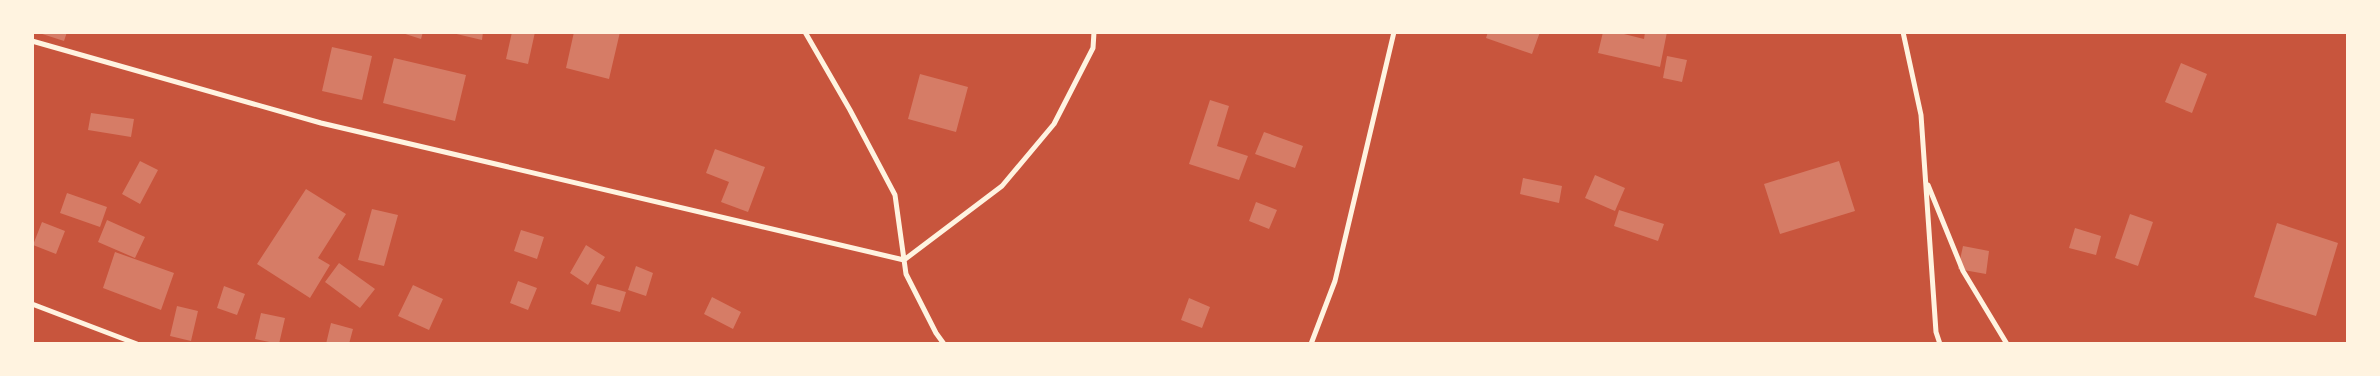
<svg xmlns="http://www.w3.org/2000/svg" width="2380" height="376" viewBox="0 0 2380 376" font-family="'Titillium Web',sans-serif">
  <rect width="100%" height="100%" fill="#c8553d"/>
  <path fill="#d67c66" d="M36,32H67L64,41Z
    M399,32H423L421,39Z
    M448,32H483L482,40Z
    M512,32H535L528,64L506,59Z
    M574,32H620L609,79L566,68Z
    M1488,32H1540L1532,54L1486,38Z
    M1603,32H1616L1644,39L1645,32H1667L1660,67L1598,53Z
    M332,47L372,56L362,100L322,91Z
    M1667,56L1687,60L1682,82L1663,78Z
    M394,58L466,75L455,121L383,103Z
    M2181,63L2207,74L2192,113L2165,102Z
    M920,74L968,87L956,132L908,119Z
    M1210,100L1229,106L1217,146L1248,156L1239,180L1189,164Z
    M91,113L134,119L131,137L88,130Z
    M1264,132L1303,146L1295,168L1255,154Z
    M715,149L765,167L748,212L721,202L729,182L706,173Z
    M140,161L158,170L140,204L122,194Z
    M1839,161L1855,211L1780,234L1764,184Z
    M1595,175L1625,188L1615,211L1585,198Z
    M1523,178L1562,186L1559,203L1520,194Z
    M306,189L346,214L318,258L330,265L310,298L257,264Z
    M67,193L107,207L100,227L60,213Z
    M1256,202L1277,210L1269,229L1249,221Z
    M372,209L398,215L384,266L358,260Z
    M1619,210L1664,224L1658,241L1614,226Z
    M2130,214L2153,222L2138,266L2115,258Z
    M107,220L145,237L135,258L98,242Z
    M42,222L65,231L56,254L33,245Z
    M2277,223L2338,243L2316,316L2254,297Z
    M2075,228L2101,236L2096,255L2069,248Z
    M521,230L544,237L537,259L514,251Z
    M586,245L605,257L588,285L570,273Z
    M1963,246L1989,251L1986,274L1958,269Z
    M115,252L174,273L161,310L103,288Z
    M339,263L375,289L360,308L325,282Z
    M636,266L653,273L646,296L628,290Z
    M518,281L537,288L528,310L510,303Z
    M597,284L626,292L620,312L591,304Z
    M413,285L443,299L429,330L398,316Z
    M224,286L245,294L237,315L217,308Z
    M712,297L741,312L733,329L704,314Z
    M1189,298L1210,307L1202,328L1181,320Z
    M177,306L198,311L191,341L170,336Z
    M261,313L285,318L279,344L255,339Z
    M331,323L353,329L349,344H326Z"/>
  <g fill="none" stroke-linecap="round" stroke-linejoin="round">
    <path stroke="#fff3e0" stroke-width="5" d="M805,32L850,110L895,195L906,274L936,333L944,344
      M1903,32L1921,115L1936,332L1940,344
      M32,41L321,123L904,260L1002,186L1054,124L1093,48L1094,32
      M1928,185L1963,271L2007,344
      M32,304L137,344
      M1311,344L1335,281L1394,32"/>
  </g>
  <rect width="2380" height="376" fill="none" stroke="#fff3e0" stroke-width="68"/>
</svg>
